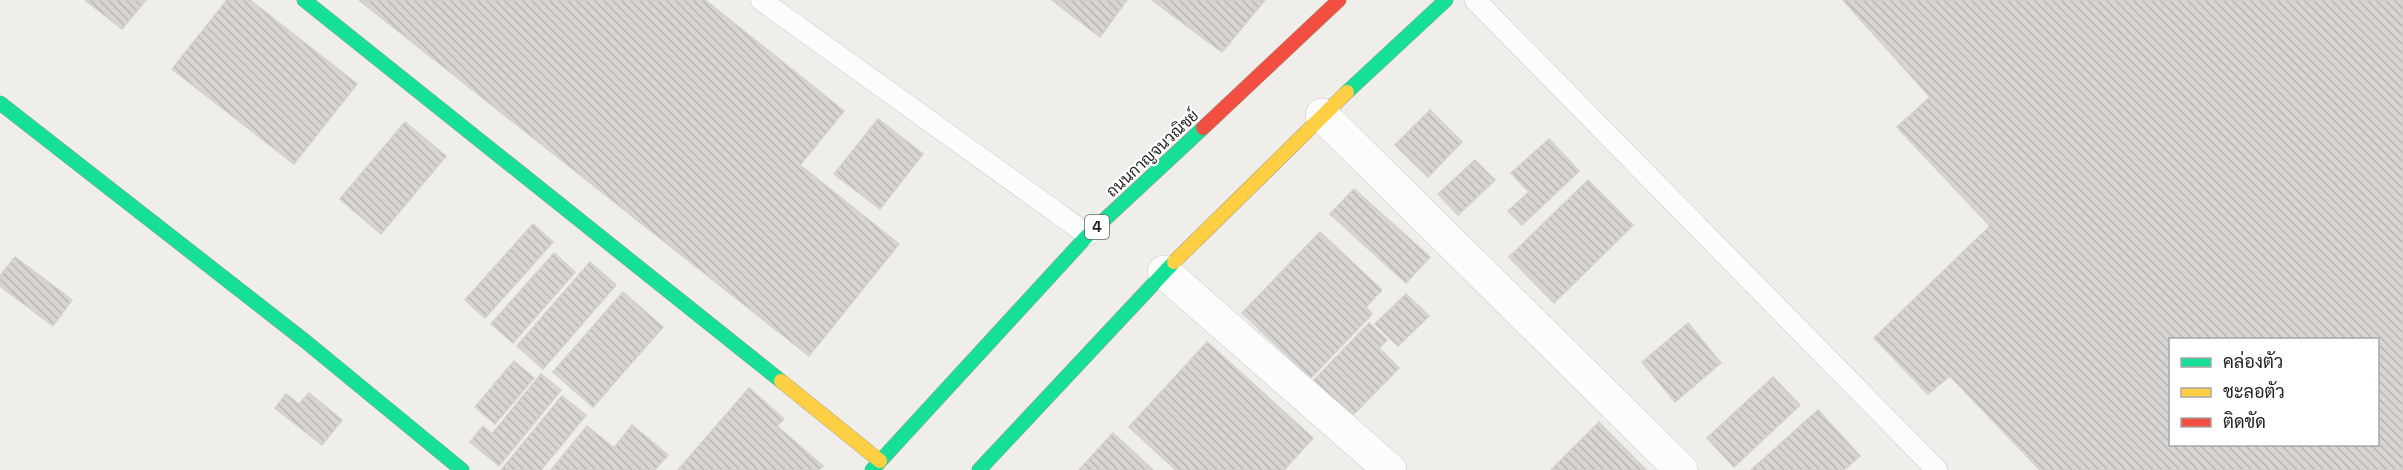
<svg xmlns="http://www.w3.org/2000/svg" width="2403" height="470" viewBox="0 0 2403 470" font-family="'Space Grotesk',Sarabun,sans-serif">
  <defs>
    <pattern id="building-back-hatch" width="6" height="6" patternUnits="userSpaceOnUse" patternTransform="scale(1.5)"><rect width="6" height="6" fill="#d7d4d2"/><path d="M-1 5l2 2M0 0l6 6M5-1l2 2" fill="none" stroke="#b8b6b4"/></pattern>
  </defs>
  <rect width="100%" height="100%" fill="#f0eeeb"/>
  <path fill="url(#building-back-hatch)" stroke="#d3d0cc" stroke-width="1.5" fill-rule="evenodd" d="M85,0H146L122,29Z
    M227,0H250L357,84L294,164L172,69Z
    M359,0H705L844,111L800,165L899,244L809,356Z
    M1052,0H1127L1100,37Z
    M1152,0H1265L1222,52Z
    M1843,0H2403V470H2040L1950,376L1928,394L1874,338L1990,226L1897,127L1930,97ZM2170,340H2378V444H2170Z
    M1430,110L1462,142L1428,177L1395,145Z
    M878,119L923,154L880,209L834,174Z
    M405,122L446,156L381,234L340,199Z
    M1549,139L1579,171L1522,225L1508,211L1529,192L1511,173Z
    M1475,160L1495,180L1458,215L1438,194Z
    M1588,180L1633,225L1554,303L1509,257Z
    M1354,189L1430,257L1406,283L1330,214Z
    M533,224L553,242L485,318L465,300Z
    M1320,232L1382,290L1366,307L1372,314L1311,378L1242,313Z
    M554,253L575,272L513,343L491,324Z
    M15,257L72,300L53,326L0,286V276Z
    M590,262L616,285L543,369L517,346Z
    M623,292L663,327L593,407L553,372Z
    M1406,294L1429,316L1398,346L1375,324Z
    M1369,323L1387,340L1379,348L1399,368L1352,416L1314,380Z
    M1688,323L1721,363L1675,402L1642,362Z
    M1207,342L1313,438L1284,470H1176L1129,427Z
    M514,361L534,378L495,424L475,407Z
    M541,374L561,390L499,466L470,442L483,426L492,434Z
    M1773,377L1800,405L1734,467L1707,438Z
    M749,388L784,419L777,426L823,466L819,470H678Z
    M309,393L342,420L322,445L275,408L286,394L299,404Z
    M562,396L586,415L541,470H501Z
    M1818,410L1860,456L1844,470H1751Z
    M1599,422L1646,470H1551Z
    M632,425L668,455L655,470H551L587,426L614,448Z
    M1113,433L1153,470H1079Z"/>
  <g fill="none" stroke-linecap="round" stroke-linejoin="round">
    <defs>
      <path id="lane" d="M761,0L1088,235
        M1475,0L1937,470"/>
      <path id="street" d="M1322,115L1681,470
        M1164,272L1390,470"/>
      <path id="fast" d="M304,0L781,381
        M1347,92L1446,0
        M0,103L305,341L462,470
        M872,470L1088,235L1203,128
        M979,470L1174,262"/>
      <path id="slow" d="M1174,262L1347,92
        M781,381L880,461"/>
      <path id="jam" d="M1203,128L1339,0"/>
    </defs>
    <use href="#lane" stroke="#c9c8c7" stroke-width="22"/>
    <use href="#street" stroke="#c9c8c7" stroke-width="34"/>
    <use href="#fast" stroke="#999a82" stroke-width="15"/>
    <use href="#slow" stroke="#999a82" stroke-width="15"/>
    <use href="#jam" stroke="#999a82" stroke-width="15"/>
    <use href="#lane" stroke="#fdfcfc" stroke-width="21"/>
    <use href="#street" stroke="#fdfcfc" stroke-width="33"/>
    <use href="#fast" stroke="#16e098" stroke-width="14"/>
    <use href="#slow" stroke="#ffcf43" stroke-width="14"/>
    <use href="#jam" stroke="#f24e42" stroke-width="14"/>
  </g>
  <g text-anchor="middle" stroke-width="4.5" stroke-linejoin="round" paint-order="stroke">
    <rect fill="#fff" stroke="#646464" stroke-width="1.5" x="1085" y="215" width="24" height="24" rx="4.5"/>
    <g font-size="15" font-weight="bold" fill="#222">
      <text x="1097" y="232">4</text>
    </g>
    <g font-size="16" fill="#222" stroke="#fff">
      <text transform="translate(1152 153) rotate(-43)" y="6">ถนนกาญจนวณิชย์</text>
    </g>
  </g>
  <rect x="2169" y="338" width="210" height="108" fill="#ffffff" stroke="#a7a7a7" stroke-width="1.5"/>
  <rect x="2181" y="358" width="30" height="9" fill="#16e098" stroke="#a7a7a7" stroke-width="1.5"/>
  <text x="2223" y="368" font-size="18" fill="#222222">คล่องตัว</text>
  <rect x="2181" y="388" width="30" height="9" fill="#ffcf43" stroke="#a7a7a7" stroke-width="1.5"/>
  <text x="2223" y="398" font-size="18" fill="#222222">ชะลอตัว</text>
  <rect x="2181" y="418" width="30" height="9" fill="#f24e42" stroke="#a7a7a7" stroke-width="1.5"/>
  <text x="2223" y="428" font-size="18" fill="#222222">ติดขัด</text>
</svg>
